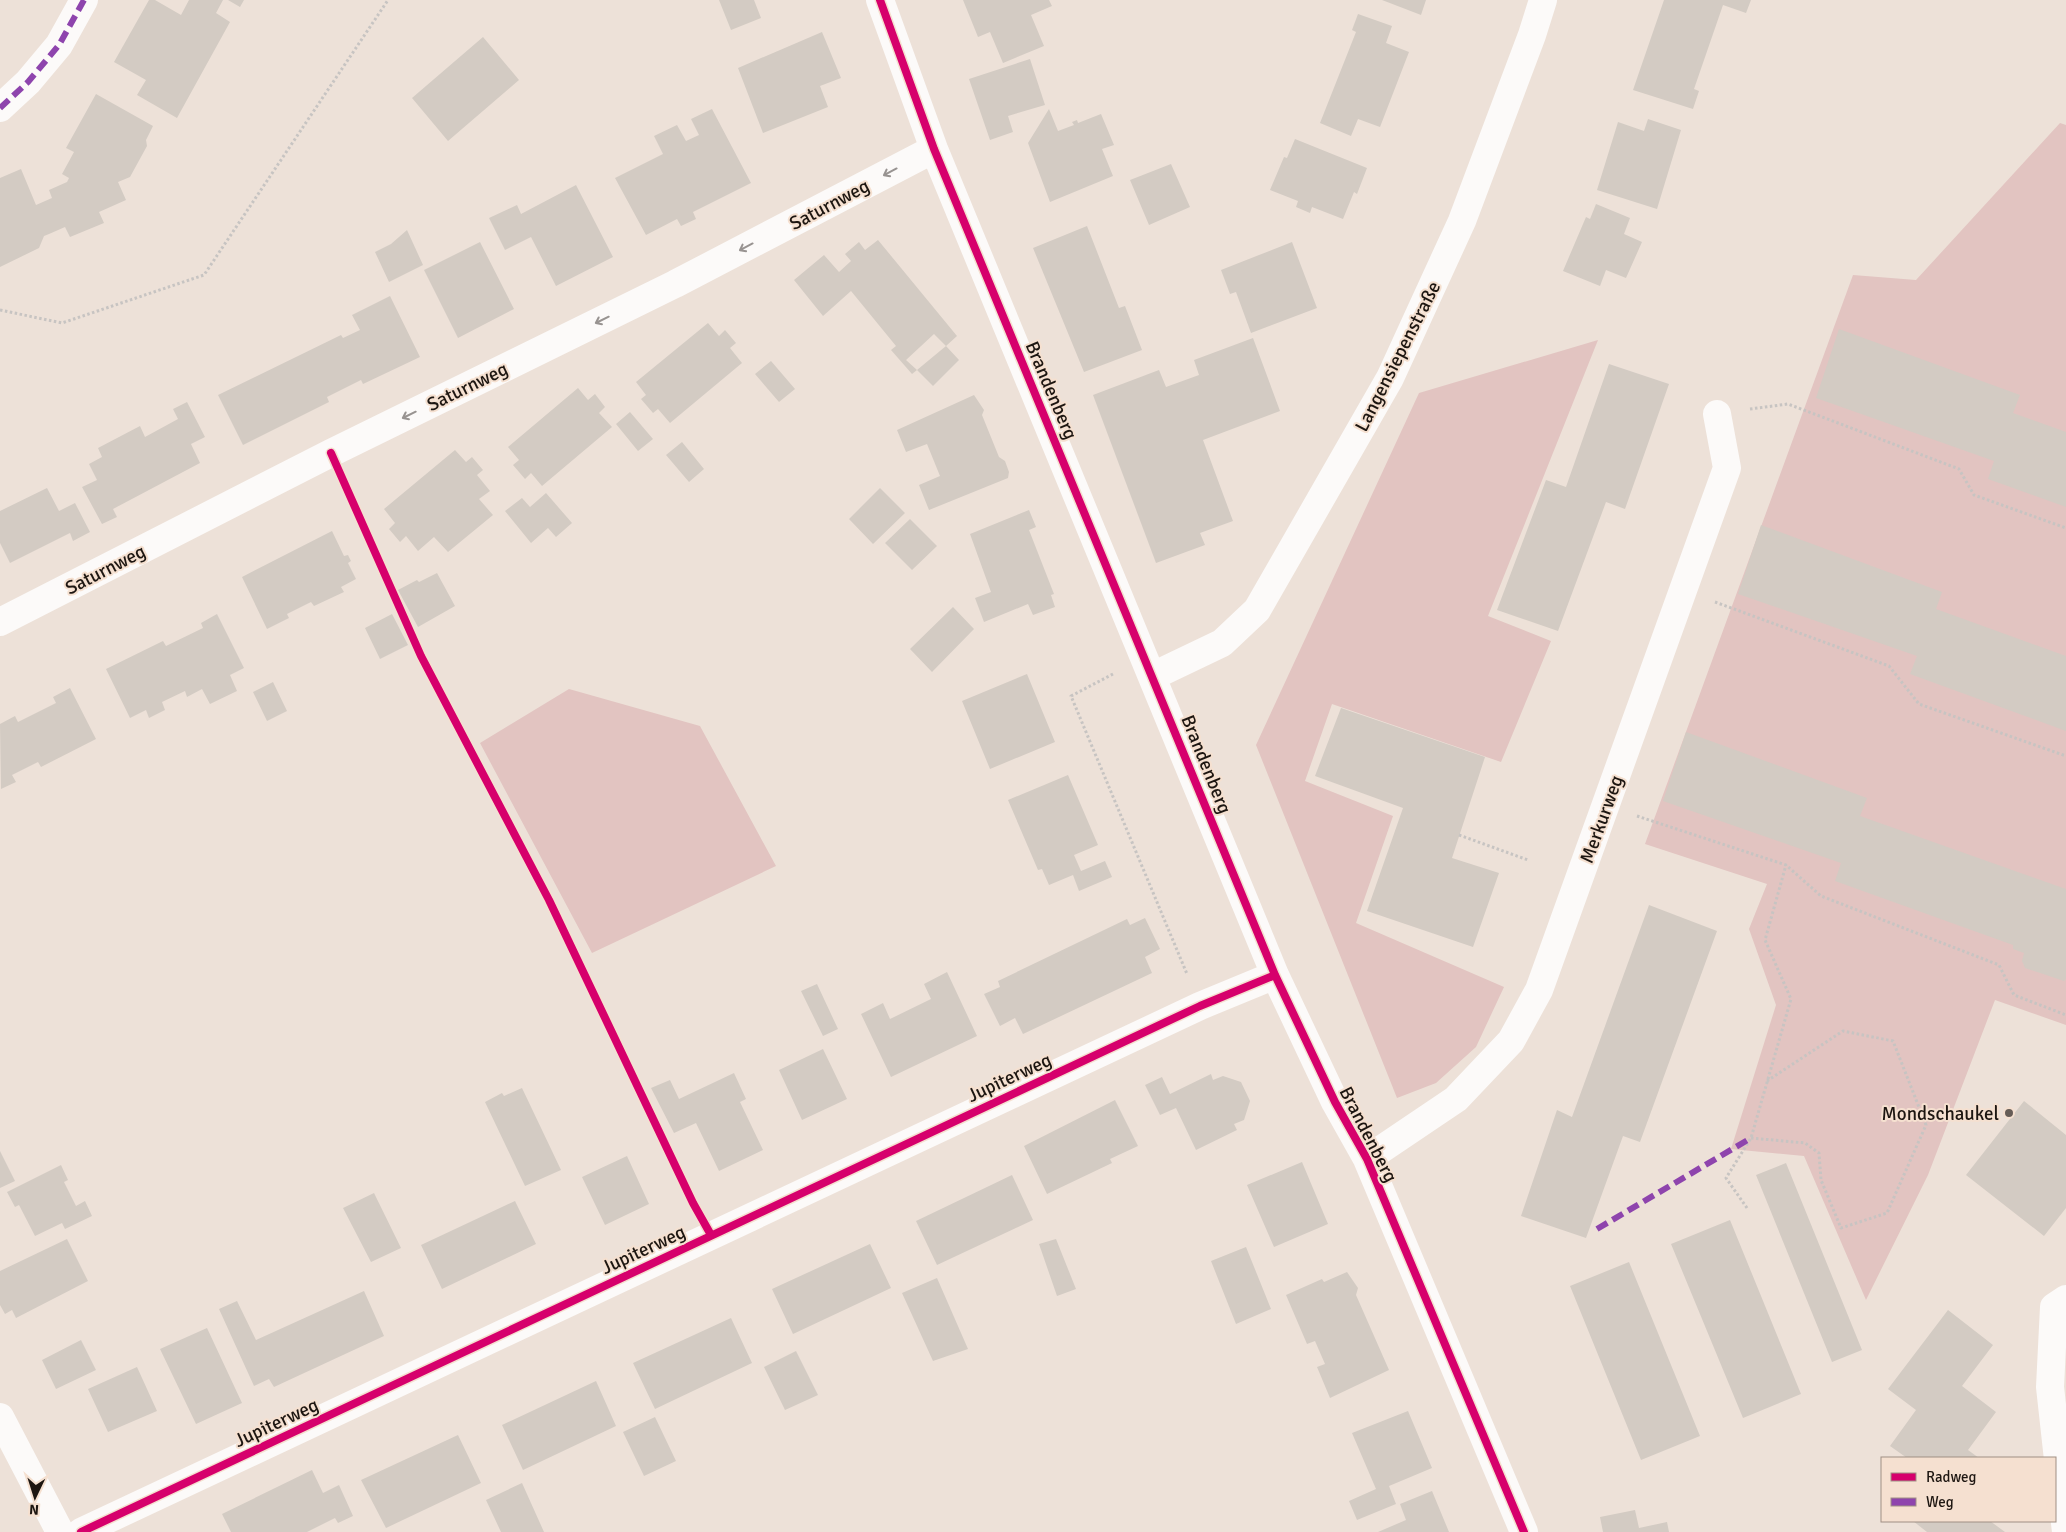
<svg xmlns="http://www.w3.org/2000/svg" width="2066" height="1532" viewBox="0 0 2066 1532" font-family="Signika,sans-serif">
  <rect width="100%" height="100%" fill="#ede1d8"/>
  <path fill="#e2c4c1" d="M2060,123L2066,125V1025L1995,1000L1928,1175L1866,1300L1804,1156L1731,1149L1776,1005L1749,929L1767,884L1645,844L1853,275L1916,280Z
    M1598,340L1488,616L1551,641L1501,762L1332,704L1305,781L1393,816L1356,923L1504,987L1476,1047L1436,1083L1397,1098L1256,745L1419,393Z
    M569,689L700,726L776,866L592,953L480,743Z"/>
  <path fill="#d3cbc3" d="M149,0H155L181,15L189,0H223L216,13L230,22L177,118L137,95L146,80L114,62Z
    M228,0H244L240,7Z
    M719,0H754L761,18L731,30Z
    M963,0H1049L1052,6L1031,15L1044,46L1003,63L990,32L978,37Z
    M1382,0H1426L1421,15Z
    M1664,0H1751L1746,13L1723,5L1694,89L1699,91L1693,109L1633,90Z
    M1358,14L1392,26L1386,43L1409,52L1380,127L1358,119L1351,136L1320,123L1356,32L1352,30Z
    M822,32L841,78L820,86L828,107L763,133L738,68Z
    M483,37L519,80L448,141L412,98Z
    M1030,59L1045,105L1008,116L1013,132L990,140L969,79Z
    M96,94L153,126L146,140L147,146L130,177L118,182L126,200L99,212L104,223L70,237L65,227L49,234L44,236L39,248L0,267V178L21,169L36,205L52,198L49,190L67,182L69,178L62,174L74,152L66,148Z
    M712,109L751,183L693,212L696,219L681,226L677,219L646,235L615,178L663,154L654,136L677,125L686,141L699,135L691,119Z
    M1049,109L1058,131L1074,125L1072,122L1077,120L1078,123L1101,114L1114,145L1102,149L1113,176L1050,202L1028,143Z
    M1648,119L1681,130L1657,209L1597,190L1618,122L1644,131Z
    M1295,139L1367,168L1357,194L1354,192L1343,219L1312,207L1310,213L1296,207L1298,201L1270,190L1284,157L1287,158Z
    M1171,164L1190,207L1149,225L1130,180Z
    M576,185L613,257L556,286L531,237L505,250L489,218L517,205L521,214Z
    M1596,204L1630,218L1624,234L1642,242L1626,278L1606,270L1600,286L1563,271L1586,217L1590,219Z
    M1087,226L1119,308L1125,306L1142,350L1084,372L1033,248Z
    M407,230L423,265L389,282L375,252L391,244Z
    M878,240L957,336L946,346L959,360L933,386L917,370L946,346L934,334L906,360L917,370L912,374L891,350L896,346L851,291L823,316L794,280L824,255L839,272L851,261L845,254L859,242L865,250Z
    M480,242L514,309L458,338L424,270Z
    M1292,242L1317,308L1251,333L1236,292L1230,294L1221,270Z
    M390,296L420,357L363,384L361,380L327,397L329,402L243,445L218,395L341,335L343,338L360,330L352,315Z
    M708,323L719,336L725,330L736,343L730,348L742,363L670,423L658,409L653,413L641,399L646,395L636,382Z
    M1839,329L2020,395L2013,413L2066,432V507L1988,479L1994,461L1816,398Z
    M1253,338L1280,411L1203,440L1233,521L1200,533L1205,545L1156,563L1093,395L1159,370L1166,387L1199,375L1194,360Z
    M771,361L795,389L779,402L755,374Z
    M1609,364L1669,384L1625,509L1606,502L1558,631L1497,610L1546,480L1566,487Z
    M578,388L588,400L595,394L605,407L599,413L612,427L542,486L531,473L525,479L513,465L519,460L508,447Z
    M974,395L984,410L982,415L999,457L1005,461L1009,472L1008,478L929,510L919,485L940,476L927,444L906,452L897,430Z
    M187,402L205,437L191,444L200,463L113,509L117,517L102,524L82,487L97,480L89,464L102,457L98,448L140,426L145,437L178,419L173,409Z
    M630,412L653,439L638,451L616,424Z
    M682,442L704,469L689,482L666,455Z
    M455,450L466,462L472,457L483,470L477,475L490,491L479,499L493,515L448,552L434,537L418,551L406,536L400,542L389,529L395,523L384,509Z
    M47,488L59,511L75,503L90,532L73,541L70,533L10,563L0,543V511Z
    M880,488L905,513L873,544L849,519Z
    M546,493L572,523L556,537L548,528L531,543L505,511L522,498L530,507Z
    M1029,510L1036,527L1029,530L1054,594L1051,595L1055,607L1033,615L1028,604L984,622L975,598L991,592L970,534Z
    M910,519L937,546L912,570L885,543Z
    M1761,525L1942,592L1936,609L2066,656V731L1910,674L1917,656L1738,594Z
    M332,531L344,556L348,555L351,561L348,563L356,579L341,587L344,592L314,606L311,602L287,614L289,618L267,629L242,577Z
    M437,573L455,606L418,627L398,590L417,580L419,582Z
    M953,607L974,629L932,672L910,649Z
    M217,614L244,668L230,675L237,691L210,704L202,689L187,697L185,691L162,702L165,710L149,718L146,710L130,718L106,669L163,641L166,646L203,628L201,623Z
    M392,614L408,645L380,659L365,628Z
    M1027,674L1055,742L990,769L962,701Z
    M273,682L287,711L267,721L253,692Z
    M70,688L96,739L41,767L38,762L12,775L16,782L1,789L0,724L15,716L18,722L56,703L53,697Z
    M1341,708L1485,757L1452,858L1499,873L1473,947L1367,911L1403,808L1315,776Z
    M1686,732L1867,798L1860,816L2066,889V979L2064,981L2025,968L2022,961L2024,953L2013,949V945L1835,881L1841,863L1663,801Z
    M1068,775L1098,845L1074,855L1081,871L1105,861L1112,877L1079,891L1073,875L1049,885L1042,869L1038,870L1008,800Z
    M1649,905L1717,931L1640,1142L1623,1136L1586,1238L1521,1216L1557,1110L1572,1117Z
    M1145,918L1160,949L1145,957L1152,973L1023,1034L1015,1018L1000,1026L984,994L1000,987L998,981L1127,919L1130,925Z
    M947,972L977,1036L891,1077L861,1014L883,1003L890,1019L931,999L924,984Z
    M817,984L838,1029L823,1036L801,991Z
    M823,1049L847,1099L802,1120L779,1070Z
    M734,1073L746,1099L740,1102L763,1150L719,1171L696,1123L674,1133L651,1088L670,1080L679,1099Z
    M1211,1074L1213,1080L1223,1076L1241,1082L1250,1101L1244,1120L1234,1124L1237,1130L1196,1150L1176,1108L1160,1115L1145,1085L1162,1077L1170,1094Z
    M522,1088L561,1170L525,1186L485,1102L502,1093L504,1096Z
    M1115,1100L1138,1146L1110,1159L1112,1163L1047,1194L1024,1146Z
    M2024,1101L2066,1135V1208L2044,1236L1966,1175Z
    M0,1151L15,1181L0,1188Z
    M627,1156L649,1204L605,1225L582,1177Z
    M1302,1162L1328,1224L1274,1247L1247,1185Z
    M1786,1163L1862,1350L1832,1362L1756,1175Z
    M61,1165L68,1180L64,1182L76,1206L85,1201L92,1216L65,1229L62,1223L35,1236L19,1205L15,1207L7,1192Z
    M1012,1175L1033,1220L937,1265L916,1221Z
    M374,1193L401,1248L371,1262L343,1208Z
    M515,1201L536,1244L442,1289L421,1245Z
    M1730,1220L1801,1394L1743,1418L1671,1244Z
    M67,1239L88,1281L16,1318L12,1310L5,1314L0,1305V1271Z
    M1056,1239L1076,1289L1057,1296L1039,1244Z
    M870,1244L891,1288L793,1334L772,1289Z
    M1246,1247L1271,1309L1236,1324L1211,1261Z
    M1629,1262L1700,1436L1641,1460L1570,1286Z
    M1347,1272L1358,1288L1356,1295L1389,1370L1330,1398L1317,1367L1325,1364L1315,1341L1307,1344L1286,1295L1322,1279L1324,1282Z
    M937,1278L968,1349L933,1361L902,1293Z
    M364,1291L384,1336L274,1387L269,1379L254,1386L219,1309L237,1301L256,1340Z
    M1948,1310L1993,1345L1962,1386L1996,1412L1968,1450L1979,1458H1907L1890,1446L1916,1410L1888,1389Z
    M731,1318L752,1363L655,1409L633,1363Z
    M207,1328L242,1403L196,1424L160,1349Z
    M81,1340L96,1370L56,1389L42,1360Z
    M796,1351L818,1395L785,1410L764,1367Z
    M137,1367L157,1411L108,1432L88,1389Z
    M596,1381L616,1426L523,1470L502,1425Z
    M1408,1411L1432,1468L1389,1486L1396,1504L1357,1520L1349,1501L1376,1489L1352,1433Z
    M655,1417L676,1461L644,1476L623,1432Z
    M458,1435L481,1483L386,1528L361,1480Z
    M312,1470L323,1493L339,1485L353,1516L338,1523L335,1518L307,1532H231L222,1514Z
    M522,1483L544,1532H501L486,1500Z
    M1432,1491L1449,1532H1378L1406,1520L1400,1504Z
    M1635,1510L1639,1528L1667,1522L1669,1532H1603L1600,1517Z
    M1913,1521H1990L2005,1532H1927Z"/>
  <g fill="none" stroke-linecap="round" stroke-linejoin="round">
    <path stroke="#c7c4c2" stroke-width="3" stroke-dasharray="2.5 2.5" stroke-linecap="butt" d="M0,310L62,323L204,275L388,0
      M1750,409L1788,404L1959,469L1974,495L2066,528
      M1715,602L1889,666L1919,704L2066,756
      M1113,674L1071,696L1187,974
      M1637,816L1786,865L1821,896L1999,965L2014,995L2066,1015
      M1459,835L1528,860
      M1751,1138L1805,1143L1819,1153L1821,1180L1841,1228L1887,1213L1926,1125L1893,1041L1843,1031L1767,1081
      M1747,1208L1726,1178L1751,1138L1791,999L1765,940L1786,865"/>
    <path stroke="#fcfaf9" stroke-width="28" d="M880,0L934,149L1275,975L1335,1102L1367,1159L1524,1532
      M0,108L28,82L59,45L84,0
      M0,622L331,453L675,284L934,149
      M1153,676L1222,643L1257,610L1390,378L1462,221L1532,35L1543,0
      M1367,1159L1456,1099L1511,1041L1539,990L1727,468L1717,414
      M0,1417L60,1532
      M81,1532L1200,1006L1275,975
      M2066,1532L2050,1387L2054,1307L2066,1299"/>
    <path stroke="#8e44ad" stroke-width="6" stroke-dasharray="12 6" stroke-linecap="butt" d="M0,108L28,82L59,45L84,0
      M1597,1229L1751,1138"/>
    <defs>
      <path id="cycleway" d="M880,0L934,149L1275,975L1335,1102L1367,1159L1524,1532
        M331,453L421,656L549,900L693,1203L711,1235
        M81,1532L1200,1006L1275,975"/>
    </defs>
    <use href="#cycleway" stroke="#f5e0d0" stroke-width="11"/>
    <use href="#cycleway" stroke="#d6006c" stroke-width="8"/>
  </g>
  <defs><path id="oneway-shaft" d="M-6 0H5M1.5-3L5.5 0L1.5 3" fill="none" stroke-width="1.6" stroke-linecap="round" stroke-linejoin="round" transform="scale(1.25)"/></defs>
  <g stroke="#989391">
    <use href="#oneway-shaft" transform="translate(890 172) rotate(152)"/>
    <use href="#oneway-shaft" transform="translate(746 247) rotate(152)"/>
    <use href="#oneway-shaft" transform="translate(602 320) rotate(154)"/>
    <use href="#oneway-shaft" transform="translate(409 415) rotate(154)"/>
  </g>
  <circle fill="#665d57" stroke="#f5e0d0" stroke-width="2" cx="2009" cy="1113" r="5"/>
  <g text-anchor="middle" stroke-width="4" stroke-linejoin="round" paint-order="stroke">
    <g font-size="19" fill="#1d1611" stroke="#f5e0d0">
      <text transform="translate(829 204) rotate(-28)" y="7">Saturnweg</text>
      <text transform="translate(1397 356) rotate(-63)" y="7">Langensiepenstraße</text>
      <text transform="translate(467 386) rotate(-26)" y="7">Saturnweg</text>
      <text transform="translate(1052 390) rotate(67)" y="7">Brandenberg</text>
      <text transform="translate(105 569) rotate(-27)" y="7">Saturnweg</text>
      <text transform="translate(1207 764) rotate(68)" y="7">Brandenberg</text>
      <text transform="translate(1601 819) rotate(-70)" y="7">Merkurweg</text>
      <text transform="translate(1009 1077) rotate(-25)" y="7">Jupiterweg</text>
      <text transform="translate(1369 1134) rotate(63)" y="7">Brandenberg</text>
      <text transform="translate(643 1249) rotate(-25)" y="7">Jupiterweg</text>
      <text transform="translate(276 1422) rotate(-25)" y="7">Jupiterweg</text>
    </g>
    <g font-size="19" fill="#1d1611" stroke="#f5e0d0" text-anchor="end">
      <text x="1999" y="1120">Mondschaukel</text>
    </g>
  </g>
  <rect x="1881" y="1457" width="175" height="65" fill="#f5e0d0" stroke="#9f8f84"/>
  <rect x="1891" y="1473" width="25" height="8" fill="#d6006c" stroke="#9f8f84"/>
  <text x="1926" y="1482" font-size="15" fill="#1d1611">Radweg</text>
  <rect x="1891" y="1498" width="25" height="8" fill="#8e44ad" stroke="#9f8f84"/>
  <text x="1926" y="1507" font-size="15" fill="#1d1611">Weg</text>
  <g transform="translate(35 1497) rotate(184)" stroke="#f5e0d0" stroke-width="4" paint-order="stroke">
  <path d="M0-4L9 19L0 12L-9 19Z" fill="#1d1611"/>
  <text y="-8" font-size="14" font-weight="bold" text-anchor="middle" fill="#1d1611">N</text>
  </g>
</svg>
